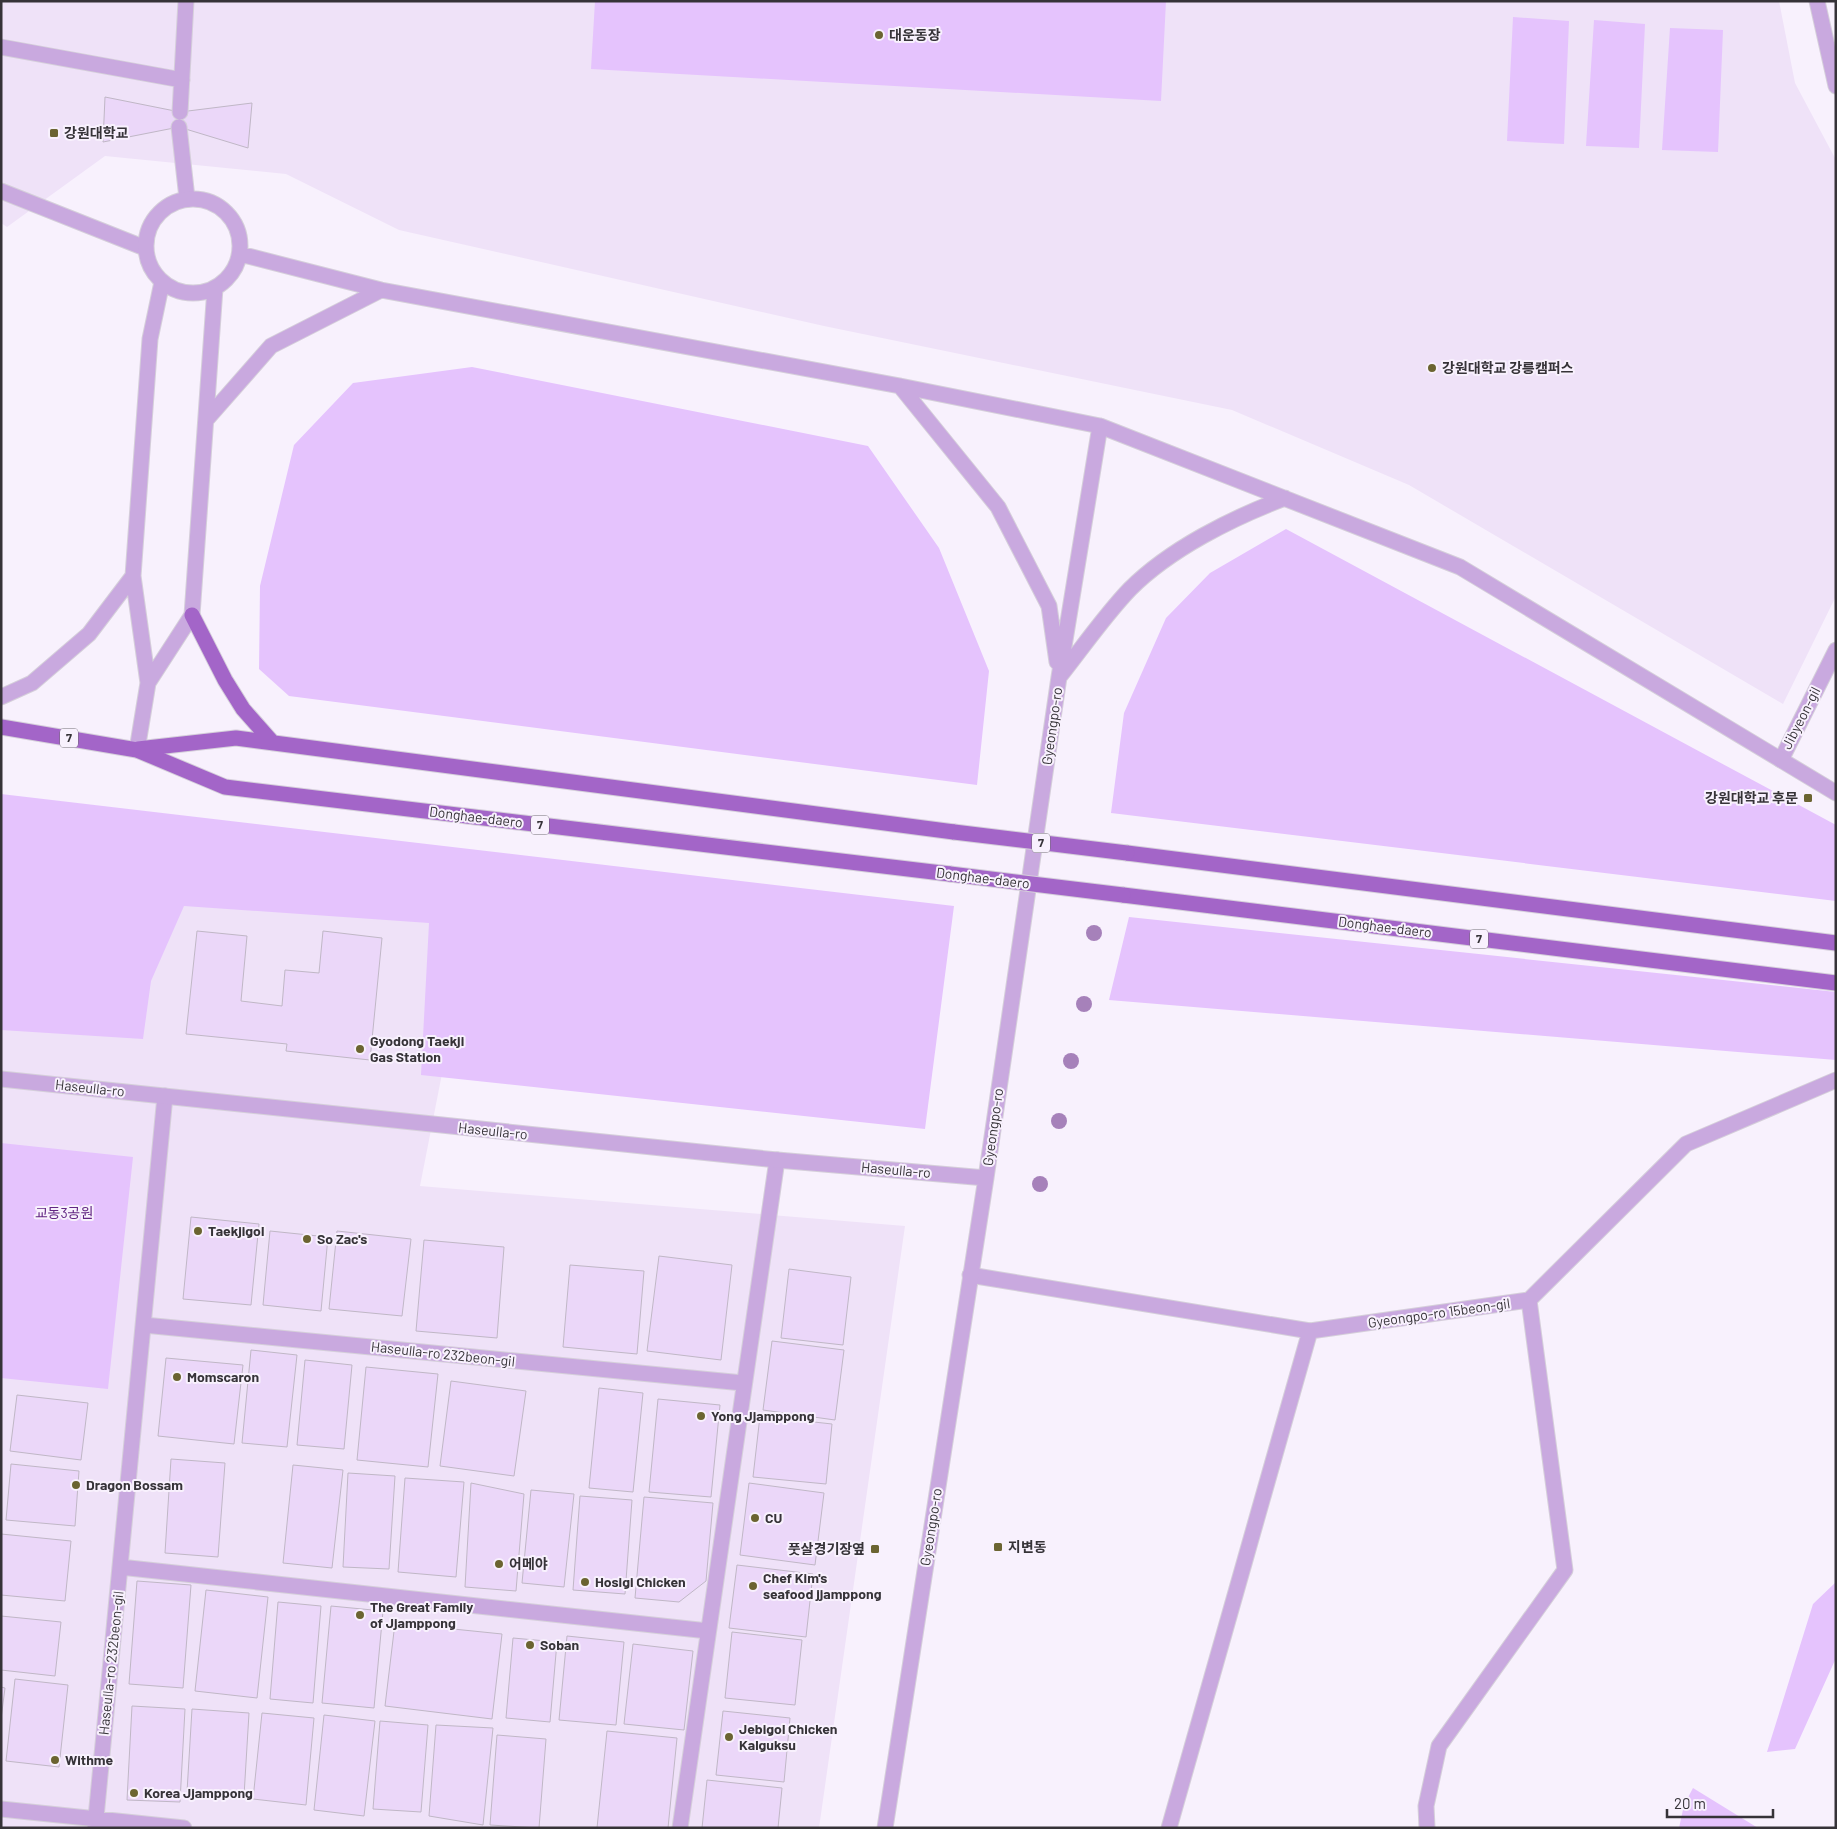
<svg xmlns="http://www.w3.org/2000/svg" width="1837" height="1829" viewBox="0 0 1837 1829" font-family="Barlow,'Noto Sans KR',sans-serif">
  <rect width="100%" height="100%" fill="#f8f1fd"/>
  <path fill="#efe2f8" d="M1,1H1779L1795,83L1836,160V596L1783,704L1409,485L1232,410L824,326L399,230L286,174L105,156L7,227L1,223Z
    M1,805L476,900L420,1186L905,1226L819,1828H1Z"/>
  <path fill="#e5c3fd" d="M595,1H1166L1161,101L591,69Z
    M1513,17L1569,21L1564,144L1507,141Z
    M1594,20L1645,24L1639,148L1586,146Z
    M1670,28L1723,30L1718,152L1662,150Z
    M472,367L868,446L939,548L989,671L977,785L289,696L259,669L260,586L294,445L353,383Z
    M1286,529L1836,825V901L1111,813L1124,713L1166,618L1210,573Z
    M1,794L954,906L925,1129L421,1075L429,923L184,906L151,981L143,1039L1,1030Z
    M1129,917L1836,992V1060L1109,1000Z
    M1,1143L133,1157L108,1389L1,1378Z
    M1836,1582V1658L1795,1749L1767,1752L1813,1604Z
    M1693,1788L1758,1828H1679L1684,1805Z"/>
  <path fill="#ebd7f9" stroke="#c0b7c6" d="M105,97L180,112L252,103L248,148L179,127L103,142Z
    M197,931L247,936L241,1001L282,1006L285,970L319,973L323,931L382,938L370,1060L286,1051L287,1044L186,1034Z
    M191,1217L259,1224L251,1305L183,1299Z
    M270,1231L328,1237L321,1311L263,1305Z
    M337,1231L411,1239L402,1316L329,1309Z
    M424,1240L504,1247L497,1338L416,1331Z
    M659,1256L732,1265L721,1360L647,1351Z
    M570,1265L644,1271L637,1354L563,1347Z
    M789,1269L851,1277L843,1345L781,1338Z
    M772,1341L844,1350L835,1420L763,1410Z
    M251,1350L297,1355L287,1447L242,1443Z
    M166,1358L243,1365L234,1444L158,1436Z
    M305,1360L352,1365L344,1449L297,1445Z
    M366,1367L438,1374L428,1467L357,1460Z
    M451,1381L526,1391L514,1476L440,1466Z
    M599,1388L643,1393L633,1492L589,1488Z
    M17,1395L88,1403L81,1460L10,1451Z
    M658,1399L720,1405L711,1497L649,1492Z
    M760,1416L832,1424L826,1484L753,1477Z
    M171,1459L225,1463L218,1557L165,1553Z
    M11,1464L79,1471L75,1526L6,1520Z
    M293,1465L343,1470L332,1568L283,1563Z
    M348,1473L395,1476L389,1569L343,1567Z
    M405,1478L464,1482L456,1577L398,1572Z
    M471,1483L524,1494L516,1591L465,1587Z
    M749,1483L824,1493L815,1565L740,1555Z
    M531,1490L574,1494L564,1587L522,1583Z
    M580,1496L632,1500L625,1594L573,1590Z
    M644,1497L713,1503L706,1581L679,1602L635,1598Z
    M1,1534L71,1541L65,1601L1,1595Z
    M737,1565L813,1574L806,1637L729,1628Z
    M137,1581L191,1585L183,1688L129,1684Z
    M206,1590L268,1597L257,1698L195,1691Z
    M278,1602L321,1606L313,1703L270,1699Z
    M331,1606L383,1611L374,1708L322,1703Z
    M1,1616L61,1622L55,1676L1,1670Z
    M395,1623L502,1634L492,1719L385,1706Z
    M732,1632L802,1640L795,1705L725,1698Z
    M567,1636L624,1642L616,1725L559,1720Z
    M513,1638L557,1642L550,1722L506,1718Z
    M633,1644L693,1651L684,1730L624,1724Z
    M15,1679L68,1685L59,1767L6,1761Z
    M1,1687L5,1688L1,1719Z
    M132,1706L185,1709L180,1802L127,1800Z
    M192,1709L249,1713L244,1796L187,1792Z
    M723,1711L790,1718L784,1782L716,1775Z
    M262,1713L314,1718L306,1805L253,1799Z
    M324,1715L375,1721L364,1816L314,1810Z
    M380,1721L428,1725L421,1812L373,1809Z
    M436,1725L493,1728L483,1825L429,1816Z
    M607,1731L677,1738L668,1828H597Z
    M497,1735L546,1739L539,1828L490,1825Z
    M707,1780L782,1788L778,1828H702Z"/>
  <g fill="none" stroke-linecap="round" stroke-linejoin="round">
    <defs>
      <path id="service" d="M1,47L182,80
        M180,112L186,1
        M179,127L187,198
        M1,191L145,248"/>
      <path id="minor" d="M1817,1L1836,86
        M1781,760L1836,650
        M970,1275L1310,1331L1529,1300L1686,1144L1836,1080
        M144,1325L743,1383
        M120,1567L708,1631
        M1,1809L184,1828
        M95,1828L165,1096
        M680,1828L777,1160
        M1169,1828L1310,1331
        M1427,1828L1426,1806L1439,1746L1565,1570L1529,1300"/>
      <path id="tertiary" d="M146 246a47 47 0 1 1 94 0a47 47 0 1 1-94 0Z
        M240,254L381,290L900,386L1100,426L1460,567L1836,793
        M162,282L150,339L133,576L148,683L192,615L215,288
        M900,386L998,507L1049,606L1057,662
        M206,420L271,346L381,290
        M1060,676C1083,647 1105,615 1130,589C1170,549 1232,518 1285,498
        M1,697L32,683L89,634L133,576
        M137,750L148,683
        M1,1079L777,1160L986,1178
        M885,1828L986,1178L1059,677L1100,426"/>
      <path id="primary" d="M192,615L225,680L243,709L273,743
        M1,727L137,750L225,787L950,874
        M138,749L236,738L954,832
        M1127,853L1836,943
        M1123,895L1836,983"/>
    </defs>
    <use href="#service" stroke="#d5cfda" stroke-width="17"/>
    <use href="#minor" stroke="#d5cfda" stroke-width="17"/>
    <use href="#tertiary" stroke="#d5cfda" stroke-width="17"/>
    <use href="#primary" stroke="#d5cfda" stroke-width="17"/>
    <use href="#service" stroke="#c9a9df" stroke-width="15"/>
    <use href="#minor" stroke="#c9a9df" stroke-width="15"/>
    <use href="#tertiary" stroke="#c9a9df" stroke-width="15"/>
    <use href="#primary" stroke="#a365c8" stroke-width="15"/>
    <defs>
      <path id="primary-bridge" d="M954,832L1127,853
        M950,874L1123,895"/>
    </defs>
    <use href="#primary-bridge" stroke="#d5cfda" stroke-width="17" stroke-linecap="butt"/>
    <use href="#primary-bridge" stroke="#a365c8" stroke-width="15"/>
  </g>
  <g fill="#a681ba">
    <circle cx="1094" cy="933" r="8"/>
    <circle cx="1084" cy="1004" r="8"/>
    <circle cx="1071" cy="1061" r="8"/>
    <circle cx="1059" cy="1121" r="8"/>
    <circle cx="1040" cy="1184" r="8"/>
  </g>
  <g fill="#6b6431" stroke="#f8f1fd" stroke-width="2">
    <circle cx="879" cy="35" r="5"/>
    <rect x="49" y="128" width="10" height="10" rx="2.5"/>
    <circle cx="1432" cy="368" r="5"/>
    <rect x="1803" y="793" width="10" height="10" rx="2.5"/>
    <circle cx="360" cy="1049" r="5"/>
    <circle cx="198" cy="1231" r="5"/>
    <circle cx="307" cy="1239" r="5"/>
    <circle cx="177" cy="1377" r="5"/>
    <circle cx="701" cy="1416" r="5"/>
    <circle cx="76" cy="1485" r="5"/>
    <circle cx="755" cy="1518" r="5"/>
    <rect x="993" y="1542" width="10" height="10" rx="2.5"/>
    <rect x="870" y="1544" width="10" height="10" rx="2.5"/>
    <circle cx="499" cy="1564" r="5"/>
    <circle cx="585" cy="1582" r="5"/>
    <circle cx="753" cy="1586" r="5"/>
    <circle cx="360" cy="1615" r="5"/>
    <circle cx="530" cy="1645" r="5"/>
    <circle cx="729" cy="1737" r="5"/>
    <circle cx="55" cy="1760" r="5"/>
    <circle cx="134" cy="1793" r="5"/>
  </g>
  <g text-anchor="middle" stroke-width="4" stroke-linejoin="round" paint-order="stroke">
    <g fill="#f8f1fd" stroke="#706c73" stroke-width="1">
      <rect x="60" y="728.5" width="18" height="19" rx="4"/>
      <rect x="531" y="815.5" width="18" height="19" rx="4"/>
      <rect x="1032" y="833.5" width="18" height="19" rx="4"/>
      <rect x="1470" y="929.5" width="18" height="19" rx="4"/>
    </g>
    <g font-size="12" font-weight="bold" fill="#363338">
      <text x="69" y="742">7</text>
      <text x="540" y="829">7</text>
      <text x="1041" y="847">7</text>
      <text x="1479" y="943">7</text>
    </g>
    <g font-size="14" font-weight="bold" fill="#363338" stroke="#f8f1fd" text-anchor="start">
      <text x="889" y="40">대운동장</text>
      <text x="64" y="138">강원대학교</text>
      <text x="1442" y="373">강원대학교 강릉캠퍼스</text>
      <text x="1798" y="803" text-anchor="end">강원대학교 후문</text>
      <text x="370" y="1046">Gyodong Taekji<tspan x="370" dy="16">Gas Station</tspan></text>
      <text x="208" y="1236">Taekjigol</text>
      <text x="317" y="1244">So Zac's</text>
      <text x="187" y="1382">Momscaron</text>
      <text x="711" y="1421">Yong Jjamppong</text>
      <text x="86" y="1490">Dragon Bossam</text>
      <text x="765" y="1523">CU</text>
      <text x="1008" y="1552">지변동</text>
      <text x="865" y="1554" text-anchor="end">풋살경기장옆</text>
      <text x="509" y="1569">어메야</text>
      <text x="763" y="1583">Chef Kim's<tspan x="763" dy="16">seafood jjamppong</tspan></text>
      <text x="595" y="1587">Hosigi Chicken</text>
      <text x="370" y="1612">The Great Family<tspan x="370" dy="16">of Jjamppong</tspan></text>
      <text x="540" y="1650">Soban</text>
      <text x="739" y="1734">Jebigol Chicken<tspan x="739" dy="16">Kalguksu</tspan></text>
      <text x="65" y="1765">Withme</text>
      <text x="144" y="1798">Korea Jjamppong</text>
    </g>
    <g font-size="14" fill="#363338" stroke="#f8f1fd">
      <text transform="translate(1801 718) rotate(-63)" y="5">Jibyeon-gil</text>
      <text transform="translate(1052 726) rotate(-82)" y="5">Gyeongpo-ro</text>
      <text transform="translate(476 817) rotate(7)" y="5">Donghae-daero</text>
      <text transform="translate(983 878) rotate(7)" y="5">Donghae-daero</text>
      <text transform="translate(1385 927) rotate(7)" y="5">Donghae-daero</text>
      <text transform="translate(90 1088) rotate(6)" y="5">Haseulla-ro</text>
      <text transform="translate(993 1127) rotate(-82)" y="5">Gyeongpo-ro</text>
      <text transform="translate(493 1131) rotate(6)" y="5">Haseulla-ro</text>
      <text transform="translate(896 1170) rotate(5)" y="5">Haseulla-ro</text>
      <text transform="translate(1439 1313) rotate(-8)" y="5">Gyeongpo-ro 15beon-gil</text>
      <text transform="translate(443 1354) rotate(6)" y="5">Haseulla-ro 232beon-gil</text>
      <text transform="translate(931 1527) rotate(-81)" y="5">Gyeongpo-ro</text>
      <text transform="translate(111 1663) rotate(-84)" y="5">Haseulla-ro 232beon-gil</text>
    </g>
    <g font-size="14" fill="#622583" stroke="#f8f1fd">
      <text x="64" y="1218">교동3공원</text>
    </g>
  </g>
  <rect width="1837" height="1829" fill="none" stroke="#363338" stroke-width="5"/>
  <path d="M1667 1809v8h106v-8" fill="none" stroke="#363338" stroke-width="2.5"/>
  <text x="1674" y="1809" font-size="15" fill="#363338" stroke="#f8f1fd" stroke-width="4" paint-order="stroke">20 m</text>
</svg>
